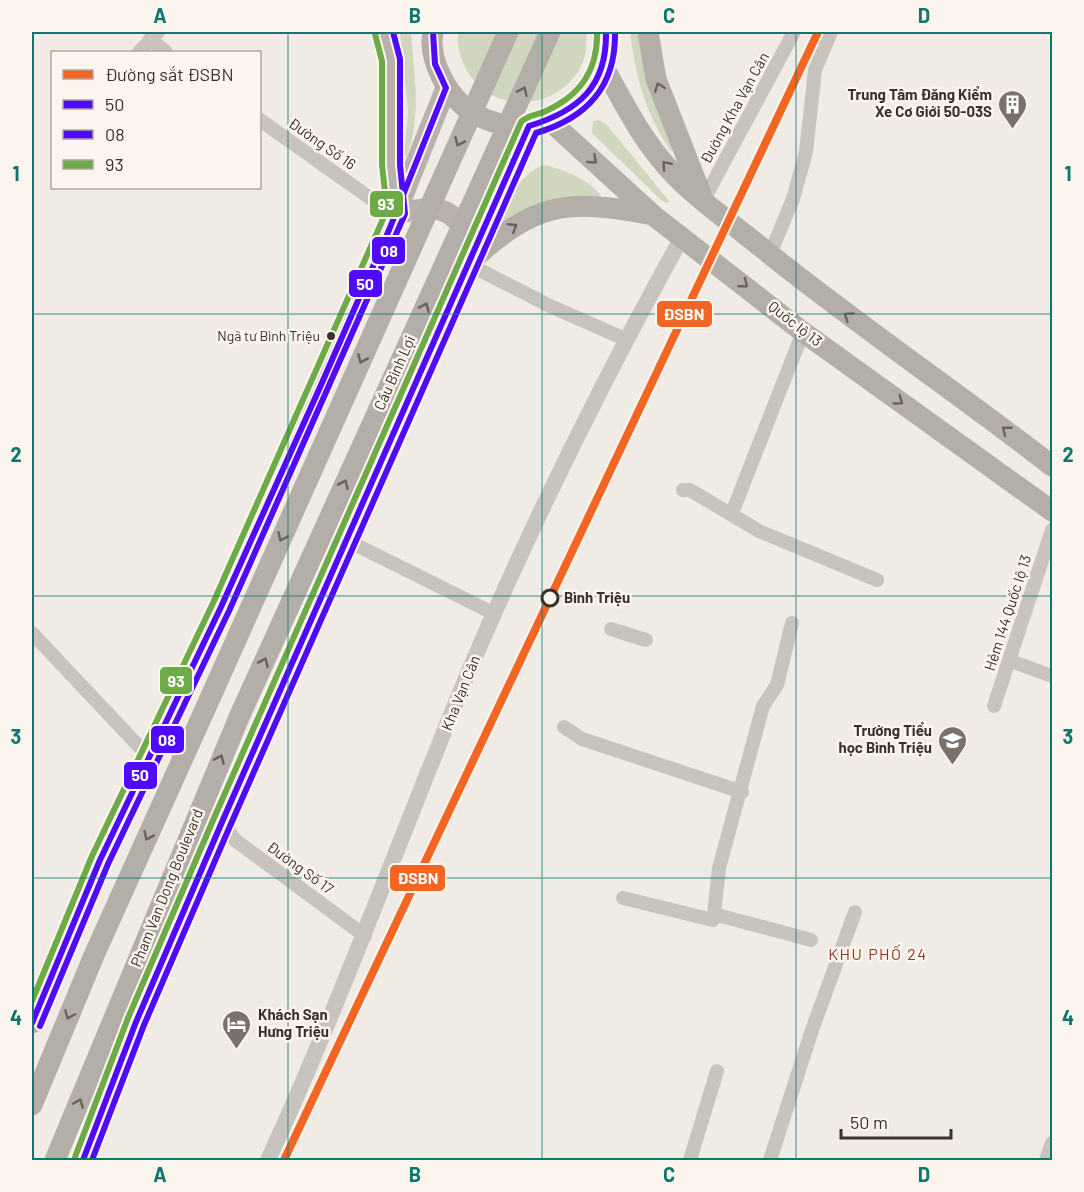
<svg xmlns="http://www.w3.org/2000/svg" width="1084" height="1192" viewBox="0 0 1084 1192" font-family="Barlow,sans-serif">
  <rect width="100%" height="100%" fill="#f0ebe5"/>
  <path fill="#d1d6bf" d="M400,32H411C414,77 422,112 407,156L404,155L408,112Z
    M459,32H586C595,101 497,131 465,67C460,57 456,43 459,32Z
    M630,32H639L677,149L671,151C646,116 635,74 630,32Z
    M599,120L607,125L669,201L667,203L661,200L592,133L593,121Z
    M545,165C562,169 596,182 603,200L498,229C506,204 518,173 545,165Z"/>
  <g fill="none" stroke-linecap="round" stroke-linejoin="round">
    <path stroke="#c9c3be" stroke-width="14" d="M150,39L166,52
      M139,52L158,32
      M260,120L394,215
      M703,201L794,32
      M770,254L793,199L806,152L815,70L831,32
      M468,264L550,306L625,339
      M683,490H690L759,531L877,580
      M732,513L803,332
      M346,540L495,614
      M792,623L777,685L763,706L719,868L714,914L811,940
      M611,629L646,640
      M32,633L149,757
      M1011,661L1052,676
      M994,706L1052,530
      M564,727L582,739L742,792
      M222,822L235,840L365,936
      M623,898L713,920
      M690,1160L717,1071
      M770,1160L812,1030L855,912
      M1046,1160L1052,1143"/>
    <path stroke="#c9c3be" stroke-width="16" d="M268,1160C342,1000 401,834 469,671C532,523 604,378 682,237"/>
    <path stroke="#b8b1ad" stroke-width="21" d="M384,32L391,60V165L396,210
      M394,215C427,205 457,202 467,242
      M32,1023L100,860L221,607L321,385L389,230L446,88
      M83,1160L136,1022L222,822L529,126"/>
    <path stroke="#b4aea8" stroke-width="21" d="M433,32C430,47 434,62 441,76C482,163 617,127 606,32
      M648,32L656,79L701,194
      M603,66C623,101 641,139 669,169C696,199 731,222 762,248C856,324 957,392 1052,466
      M550,121L654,216L803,332L1052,511
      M468,264C534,202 566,198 653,215
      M32,1105L95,953L211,696
      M55,1160L240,715"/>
    <path stroke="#b4aea8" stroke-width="21" d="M211,696L508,32
      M240,715L550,32"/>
    <defs>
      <path id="bus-1" d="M32,1023L100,860L221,607L321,385L389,230L446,88L435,64L433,32
        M83,1160L136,1022L222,822L529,126C579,111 607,86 606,32"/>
      <path id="bus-2" d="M40,1026L108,864L229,611L405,214L400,165V59L393,32
        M92,1160L144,1025L230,826L536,133C587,118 616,87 615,32"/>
      <path id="bus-3" d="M32,1001L92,856L213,603L387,210L382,165V61L375,34
        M75,1157L128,1018L214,818L521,122C527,115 538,115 546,111C581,95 598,70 597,32"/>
    </defs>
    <use href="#bus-1" stroke="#fbf5ee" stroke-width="10"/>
    <use href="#bus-2" stroke="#fbf5ee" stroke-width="10"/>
    <use href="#bus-3" stroke="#fbf5ee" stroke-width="10"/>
    <use href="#bus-1" stroke="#4f0aff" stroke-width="6"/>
    <use href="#bus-2" stroke="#4f0aff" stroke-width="6"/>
    <use href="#bus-3" stroke="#6daa48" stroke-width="6"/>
    <defs>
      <path id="rail-1" d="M284,1160L818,32"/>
    </defs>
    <use href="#rail-1" stroke="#fbf5ee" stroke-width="12"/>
    <use href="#rail-1" stroke="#f26522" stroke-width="8"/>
  </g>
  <defs><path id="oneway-chevron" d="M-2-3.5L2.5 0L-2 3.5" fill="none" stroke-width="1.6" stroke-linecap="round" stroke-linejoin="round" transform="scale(1.5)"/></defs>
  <g stroke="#6b625d">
    <use href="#oneway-chevron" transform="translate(659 87) rotate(-111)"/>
    <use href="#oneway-chevron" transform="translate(523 91) rotate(-66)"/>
    <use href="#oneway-chevron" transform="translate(459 142) rotate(114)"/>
    <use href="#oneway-chevron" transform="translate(593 160) rotate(42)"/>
    <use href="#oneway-chevron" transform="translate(666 165) rotate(-131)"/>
    <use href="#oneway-chevron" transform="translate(513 227) rotate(-32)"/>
    <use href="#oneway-chevron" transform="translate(744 284) rotate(39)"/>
    <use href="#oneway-chevron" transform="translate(425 307) rotate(-66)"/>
    <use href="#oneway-chevron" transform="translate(848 316) rotate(-145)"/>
    <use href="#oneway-chevron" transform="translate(362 359) rotate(114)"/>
    <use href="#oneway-chevron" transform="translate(899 401) rotate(36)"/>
    <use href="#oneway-chevron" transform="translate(1006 430) rotate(-142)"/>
    <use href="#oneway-chevron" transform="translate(344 484) rotate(-66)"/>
    <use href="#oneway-chevron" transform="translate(282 537) rotate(114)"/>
    <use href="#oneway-chevron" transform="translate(264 662) rotate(-66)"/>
    <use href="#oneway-chevron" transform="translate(220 759) rotate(-66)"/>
    <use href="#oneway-chevron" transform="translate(148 836) rotate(114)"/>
    <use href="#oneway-chevron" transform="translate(69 1015) rotate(113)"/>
    <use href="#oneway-chevron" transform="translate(79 1103) rotate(-68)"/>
  </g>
  <path fill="none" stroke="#0f766e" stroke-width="1.5" stroke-opacity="0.55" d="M288,32V1160M542,32V1160M796,32V1160M32,314H1052M32,596H1052M32,878H1052"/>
  <defs>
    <symbol id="building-pin" viewBox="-11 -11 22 30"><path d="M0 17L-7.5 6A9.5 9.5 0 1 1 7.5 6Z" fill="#7a716c" stroke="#fbf5ee"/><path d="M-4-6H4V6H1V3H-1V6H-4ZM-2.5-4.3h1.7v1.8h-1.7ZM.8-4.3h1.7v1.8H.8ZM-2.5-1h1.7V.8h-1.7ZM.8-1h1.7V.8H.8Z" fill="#fff"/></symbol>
    <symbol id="school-pin" viewBox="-11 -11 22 30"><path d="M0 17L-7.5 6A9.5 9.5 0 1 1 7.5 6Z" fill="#7a716c" stroke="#fbf5ee"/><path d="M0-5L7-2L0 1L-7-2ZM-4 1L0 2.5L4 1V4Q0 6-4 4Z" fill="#fff"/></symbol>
    <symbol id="hotel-pin" viewBox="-11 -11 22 30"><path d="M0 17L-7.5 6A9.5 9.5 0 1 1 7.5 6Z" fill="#7a716c" stroke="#fbf5ee"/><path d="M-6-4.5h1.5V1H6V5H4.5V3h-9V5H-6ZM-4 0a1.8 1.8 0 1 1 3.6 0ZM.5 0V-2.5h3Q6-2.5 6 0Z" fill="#fff"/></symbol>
  </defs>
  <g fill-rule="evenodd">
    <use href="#building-pin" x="996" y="88" width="33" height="45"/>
    <use href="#school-pin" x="936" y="724" width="33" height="45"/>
    <use href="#hotel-pin" x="220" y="1008" width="33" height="45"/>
  </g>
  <circle fill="#3b302b" stroke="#fbf5ee" stroke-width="2" cx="331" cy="336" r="5"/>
  <circle fill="#fbf5ee" stroke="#3b302b" stroke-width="3" cx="550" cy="598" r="8"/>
  <g text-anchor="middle" stroke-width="5" stroke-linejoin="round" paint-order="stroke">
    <g font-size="14" fill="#3b302b" stroke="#fbf5ee" text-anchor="end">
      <text x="320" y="341">Ngã tư Bình Triệu</text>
    </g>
    <g font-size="15" font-weight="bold" fill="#3b302b" stroke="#fbf5ee" text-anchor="end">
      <text x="992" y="100">Trung Tâm Đăng Kiểm<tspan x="992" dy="17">Xe Cơ Giới 50-03S</tspan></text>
      <text x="932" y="736">Trường Tiểu<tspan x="932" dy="17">học Bình Triệu</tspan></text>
      <text x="258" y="1020" text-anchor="start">Khách Sạn<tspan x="258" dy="17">Hưng Triệu</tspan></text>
    </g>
    <g font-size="15" fill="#3b302b" stroke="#fbf5ee">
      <text transform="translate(735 108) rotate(-61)" y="5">Đường Kha Vạn Cân</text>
      <text transform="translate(322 144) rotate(35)" y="5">Đường Số 16</text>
      <text transform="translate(795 324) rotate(38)" y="5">Quốc lộ 13</text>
      <text transform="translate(395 373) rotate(-66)" y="5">Cầu Bình Lợi</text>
      <text transform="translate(1008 613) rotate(-72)" y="5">Hẻm 144 Quốc lộ 13</text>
      <text transform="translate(461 693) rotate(-68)" y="5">Kha Vạn Cân</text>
      <text transform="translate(300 868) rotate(36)" y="5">Đường Số 17</text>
      <text transform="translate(167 888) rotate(-68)" y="5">Pham Van Dong Boulevard</text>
    </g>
    <g font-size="15" font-weight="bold" fill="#3b302b" stroke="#fbf5ee" text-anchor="start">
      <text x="564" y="603">Bình Triệu</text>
    </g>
    <g font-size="16" letter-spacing="1.5" fill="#8c3b22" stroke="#fbf5ee">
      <text x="878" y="960">KHU PHỐ 24</text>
    </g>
  </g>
  <g stroke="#fbf5ee" stroke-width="2">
    <rect x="369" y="190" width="35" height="28" rx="6" fill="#6daa48"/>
    <rect x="371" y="236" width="35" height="29" rx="6" fill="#4f0aff"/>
    <rect x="348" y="269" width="35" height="29" rx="6" fill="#4f0aff"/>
    <rect x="656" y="300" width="57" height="28" rx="6" fill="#f26522"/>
    <rect x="159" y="666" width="34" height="29" rx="6" fill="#6daa48"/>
    <rect x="150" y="725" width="35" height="29" rx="6" fill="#4f0aff"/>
    <rect x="123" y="761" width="35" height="29" rx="6" fill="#4f0aff"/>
    <rect x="389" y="864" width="57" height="28" rx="6" fill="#f26522"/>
  </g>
  <g font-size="16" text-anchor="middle" font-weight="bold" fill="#fff">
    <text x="386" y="210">93</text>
    <text x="389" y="257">08</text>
    <text x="365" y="290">50</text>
    <text x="684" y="320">ĐSBN</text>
    <text x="176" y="687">93</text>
    <text x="167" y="746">08</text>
    <text x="140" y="781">50</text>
    <text x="418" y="884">ĐSBN</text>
  </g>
  <rect width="1084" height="1192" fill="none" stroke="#fbf5ee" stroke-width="66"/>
  <rect x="51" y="51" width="210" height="138" fill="#fbf5ee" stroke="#aea6a0" stroke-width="1.5"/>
  <rect x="63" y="70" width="30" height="9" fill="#f26522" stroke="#aea6a0" stroke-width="1.5"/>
  <text x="105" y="81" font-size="18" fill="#3b302b">Đường sắt ĐSBN</text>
  <rect x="63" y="100" width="30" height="9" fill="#4f0aff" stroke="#aea6a0" stroke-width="1.5"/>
  <text x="105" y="111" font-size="18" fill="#3b302b">50</text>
  <rect x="63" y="130" width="30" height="9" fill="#4f0aff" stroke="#aea6a0" stroke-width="1.5"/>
  <text x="105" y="141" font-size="18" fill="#3b302b">08</text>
  <rect x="63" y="160" width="30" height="9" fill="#6daa48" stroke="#aea6a0" stroke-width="1.5"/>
  <text x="105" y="171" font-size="18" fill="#3b302b">93</text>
  <path d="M841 1129v9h110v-9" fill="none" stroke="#3b302b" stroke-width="3"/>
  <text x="850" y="1129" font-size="18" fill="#3b302b" stroke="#fbf5ee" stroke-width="4.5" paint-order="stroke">50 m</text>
  <rect x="33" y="33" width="1018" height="1126" fill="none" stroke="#0f766e" stroke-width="2"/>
  <g font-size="20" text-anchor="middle" font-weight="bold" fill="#0f766e">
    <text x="160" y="23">A</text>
    <text x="415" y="23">B</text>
    <text x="669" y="23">C</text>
    <text x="924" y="23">D</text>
    <text x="16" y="181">1</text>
    <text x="1068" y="181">1</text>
    <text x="16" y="462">2</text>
    <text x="1068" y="462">2</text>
    <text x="16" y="744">3</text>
    <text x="1068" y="744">3</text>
    <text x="16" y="1025">4</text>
    <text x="1068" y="1025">4</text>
    <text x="160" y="1182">A</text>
    <text x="415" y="1182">B</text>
    <text x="669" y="1182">C</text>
    <text x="924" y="1182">D</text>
  </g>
</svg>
